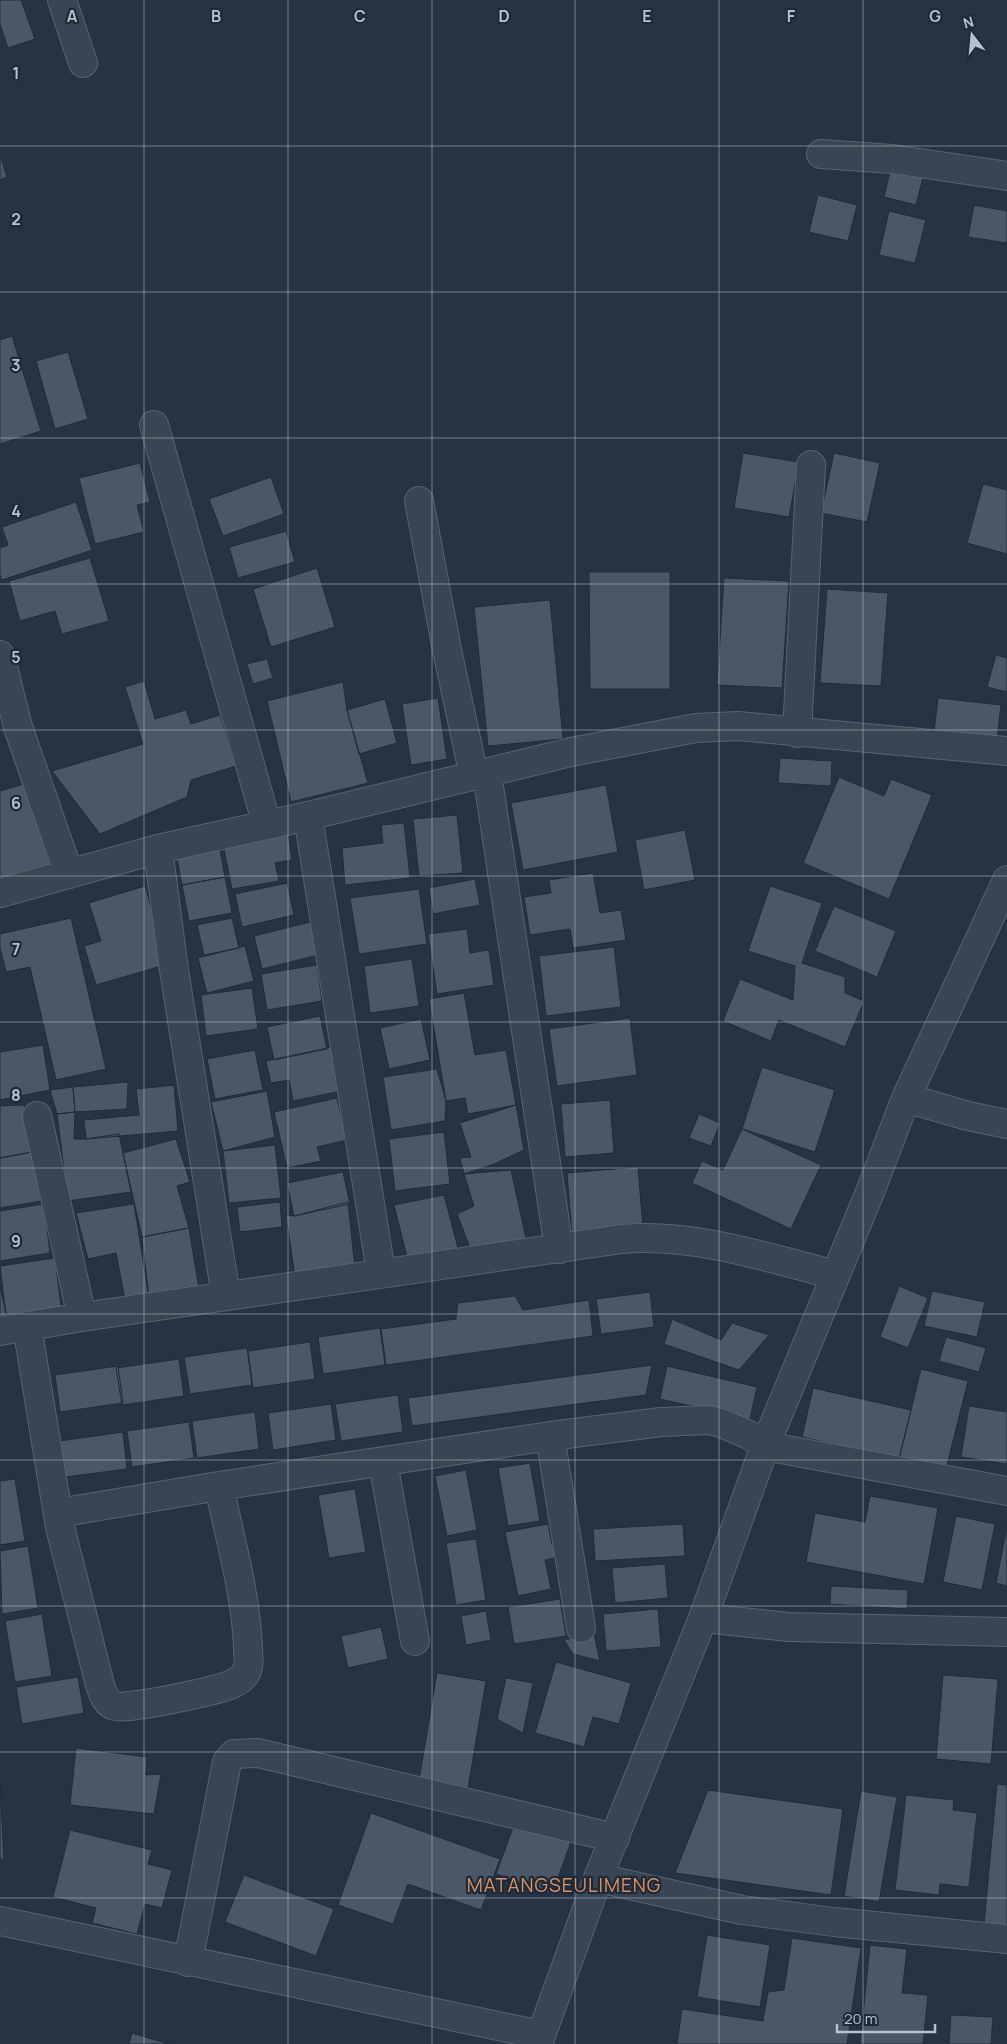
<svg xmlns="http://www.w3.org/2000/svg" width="1007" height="2044" viewBox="0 0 1007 2044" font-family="Manrope,sans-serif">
  <rect width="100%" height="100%" fill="#253343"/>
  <path fill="#495769" stroke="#202c3a" d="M0,0H21L35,39L8,48L0,24Z
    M0,155L7,177L0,180Z
    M892,163L925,170L916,205L884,197Z
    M818,195L857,205L848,241L809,232Z
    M974,205L1007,211V243L968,237Z
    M889,211L926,220L915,263L879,255Z
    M12,336L41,431L0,444V340Z
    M68,352L88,419L55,429L36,361Z
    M743,453L799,462L789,517L734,508Z
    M834,453L880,463L867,522L821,513Z
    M140,463L150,502L137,505L144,532L95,544L79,478Z
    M271,477L284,514L223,536L209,499Z
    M983,484L1007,490V554L967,543Z
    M76,502L92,550L2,580L0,575V548L8,545L2,527Z
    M286,531L295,562L238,578L229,547Z
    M90,558L109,621L62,634L55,611L20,621L9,581Z
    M317,568L335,627L271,647L253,589Z
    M589,572H670V689H590Z
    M724,578L789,581L782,688L717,685Z
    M827,589L888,593L881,686L820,683Z
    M550,600L563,739L488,746L474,607Z
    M996,655L1007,658V692L987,687Z
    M267,659L273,678L253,684L247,664Z
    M144,681L155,719L186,710L191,724L220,715L236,766L191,780L187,797L100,834L52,771L143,744L125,687Z
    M343,682L347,710L368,783L291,802L267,701Z
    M438,698L447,759L411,765L402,704Z
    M938,698L1001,705L997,739L934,732Z
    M385,699L397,743L359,754L347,710Z
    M780,758L832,761L831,786L778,783Z
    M839,777L884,796L891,779L932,795L889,899L803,863Z
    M28,783L52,865L0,880V791Z
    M606,785L618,852L523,870L511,803Z
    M457,815L463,873L419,876L413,819Z
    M404,823L410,878L345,885L342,848L383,843L381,825Z
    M685,830L695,880L644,890L635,840Z
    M288,833L292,860L275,863L279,881L232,889L223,845Z
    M219,844L225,877L182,885L176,853Z
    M593,873L600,913L621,910L626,940L573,948L570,929L530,935L524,897L551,893L549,880Z
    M225,877L232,913L189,921L182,885Z
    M475,879L480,905L433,914L429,888Z
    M287,883L294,915L242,927L235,894Z
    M145,886L168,964L96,985L84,946L101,941L89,903Z
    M770,886L822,903L802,963L845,977V993L864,1001L845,1047L779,1020L771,1041L723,1021L740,979L793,1000L795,966L748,951Z
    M419,889L427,944L359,954L350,898Z
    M834,906L896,931L877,977L815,951Z
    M71,918L106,1069L56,1080L30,967L6,972L0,948V934Z
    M232,918L239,948L204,955L197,925Z
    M310,922L318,955L262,969L254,936Z
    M467,929L470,953L489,950L494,985L437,994L428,934Z
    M245,946L254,981L207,993L198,958Z
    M614,947L621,1007L546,1016L539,956Z
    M412,959L419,1006L370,1013L364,966Z
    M317,965L322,1001L267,1010L261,974Z
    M252,988L258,1029L206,1036L201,995Z
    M464,993L475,1055L506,1050L516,1105L468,1114L465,1098L446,1101L429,999Z
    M320,1016L327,1049L274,1060L267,1027Z
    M630,1018L637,1075L557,1086L549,1029Z
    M421,1019L430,1060L389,1069L380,1028Z
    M43,1045L50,1090L0,1100V1052Z
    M332,1047L341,1091L293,1101L289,1080L271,1083L266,1061Z
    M255,1050L263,1090L215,1099L207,1059Z
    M762,1067L835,1090L815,1152L742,1129Z
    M437,1069L446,1101L445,1121L391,1130L383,1077Z
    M128,1082L127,1109L75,1112L73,1087Z
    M174,1085L178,1131L86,1139L84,1120L139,1115L136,1089Z
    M73,1087L75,1112L57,1114L50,1090Z
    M267,1091L275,1137L223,1151L211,1102Z
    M337,1098L347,1140L317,1147L321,1161L287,1168L274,1112Z
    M610,1100L614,1153L565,1157L561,1104Z
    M24,1105L32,1152L0,1158V1106Z
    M516,1105L524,1150L494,1164L464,1174L460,1158L471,1157L460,1123Z
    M75,1112L74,1139H86L119,1134L131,1192L68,1201L57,1114Z
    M699,1114L720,1123L711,1146L689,1138Z
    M742,1129L821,1165L791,1229L692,1183L702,1161L723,1170Z
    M444,1132L450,1184L395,1191L389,1139Z
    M176,1139L190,1182L177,1186L189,1228L142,1237L123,1153Z
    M275,1145L281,1198L229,1203L223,1151Z
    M32,1152L41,1201L0,1208V1158Z
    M638,1167L643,1228L572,1234L567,1173Z
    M511,1170L526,1238L472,1253L457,1214L474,1206L464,1174Z
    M343,1172L350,1204L294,1216L287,1183Z
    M444,1195L458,1248L408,1261L394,1205Z
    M280,1202L282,1227L240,1232L237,1207Z
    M348,1202L355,1269L295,1277L286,1215L294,1216Z
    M44,1204L50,1253L0,1261V1211Z
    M134,1204L149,1298L126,1305L116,1253L88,1259L76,1213Z
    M189,1228L199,1289L149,1298L142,1237Z
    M55,1258L61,1307L6,1315L0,1266Z
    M0,1286L7,1318L0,1319Z
    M899,1286L928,1298L908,1348L880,1337Z
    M932,1291L985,1302L977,1337L924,1326Z
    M650,1292L654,1327L601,1334L596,1299Z
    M515,1296L523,1310L589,1300L593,1336L386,1365L381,1329L456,1319L458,1303Z
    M672,1319L721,1340L732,1323L769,1335L739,1370L664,1344Z
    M380,1328L385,1365L323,1374L318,1337Z
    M946,1337L986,1348L979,1372L939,1361Z
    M310,1342L315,1379L253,1388L248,1351Z
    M247,1348L252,1385L190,1394L184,1357Z
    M179,1359L184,1396L122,1405L116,1368Z
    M652,1365L646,1395L412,1426L408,1398Z
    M118,1366L123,1403L60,1412L55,1375Z
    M667,1366L757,1387L750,1419L660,1399Z
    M921,1369L968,1381L946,1469L899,1459Z
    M813,1388L911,1410L899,1459L802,1437Z
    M398,1395L403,1432L341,1441L335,1404Z
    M331,1404L336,1440L273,1450L268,1413Z
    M969,1406L1007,1412V1464L961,1457Z
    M255,1412L259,1449L197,1458L192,1421Z
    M189,1422L194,1458L132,1467L127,1431Z
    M123,1432L127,1469L65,1477L60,1441Z
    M530,1463L540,1521L508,1526L498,1468Z
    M466,1470L477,1530L447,1536L435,1476Z
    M15,1479L25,1541L0,1545V1481Z
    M355,1489L366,1552L329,1558L318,1495Z
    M870,1496L938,1508L924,1584L806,1562L815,1513L865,1522Z
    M956,1516L995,1524L982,1590L943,1582Z
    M548,1524L552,1545L560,1544L563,1556L545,1560L551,1589L518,1596L505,1532Z
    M683,1524L685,1556L595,1561L593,1529Z
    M1007,1526V1586L996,1583Z
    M476,1539L486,1600L456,1605L446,1543Z
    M28,1546L38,1608L2,1614L0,1551Z
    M665,1564L668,1598L615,1603L612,1568Z
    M831,1586L908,1590L907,1609L830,1604Z
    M560,1599L566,1636L514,1644L508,1607Z
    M658,1609L661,1647L606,1651L603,1614Z
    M486,1611L491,1640L466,1645L461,1616Z
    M42,1614L52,1676L15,1682L5,1621Z
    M381,1627L388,1659L348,1668L341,1636Z
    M594,1634L600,1661L573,1654L564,1640Z
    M556,1662L631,1683L619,1724L593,1717L584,1747L535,1733Z
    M437,1673L486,1681L468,1788L419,1780Z
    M943,1675L998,1679L991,1764L936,1759Z
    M78,1677L84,1713L22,1724L16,1687Z
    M506,1678L533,1683L523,1733L497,1719Z
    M76,1748L147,1757L146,1775L161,1774L154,1814L70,1805Z
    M0,1782L4,1859H0Z
    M997,1784L1007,1785V1926L984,1924Z
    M708,1790L843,1809L831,1895L675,1873Z
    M861,1791L897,1797L879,1902L844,1896Z
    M906,1795L954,1800L953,1810L977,1813L969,1887L940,1884L939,1895L895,1890Z
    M371,1813L500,1859L481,1910L408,1884L393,1924L338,1905Z
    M515,1822L571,1842L552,1894L496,1874Z
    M70,1830L152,1850L148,1864L172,1870L162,1908L145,1904L137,1934L92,1923L96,1908L53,1897Z
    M244,1875L334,1909L316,1956L225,1922Z
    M707,1935L770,1945L760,2007L697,1997Z
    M792,1938L861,1948L847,2044H677L682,2009L763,2021L768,1992L784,1990Z
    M870,1945L907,1949L902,1993L928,1995L923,2044H860Z
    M951,2015L993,2017L991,2044H949Z
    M132,2033L169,2044H129Z"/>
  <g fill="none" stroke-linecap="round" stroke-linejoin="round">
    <defs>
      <path id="street" d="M62,0L83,63
        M821,154L892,159L1007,176
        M154,425L267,825
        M419,501L447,650L474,776
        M0,655L18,727L69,874
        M797,733L811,465
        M487,773L559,1249
        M308,816L381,1272
        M158,849L174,970L226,1296
        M0,893L158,849L308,816L571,752L696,728L738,726L1007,751
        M906,1098L968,1116L1007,1124
        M37,1116L82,1317
        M27,1326L60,1527L100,1685C103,1693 105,1703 115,1706C128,1710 214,1691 230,1685C237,1682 245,1677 247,1670C250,1663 248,1655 248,1648C246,1594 230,1539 219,1486L58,1513
        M0,1331L82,1317L622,1239C693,1233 766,1257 835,1275
        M550,1436L581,1628
        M383,1462L415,1641
        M219,1486L550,1436L661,1422L709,1420L721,1423L749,1435L765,1446L1007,1491
        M703,1618L789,1627L1007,1632
        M598,1878L742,1910L834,1922L1007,1939
        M0,1921L541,2035
        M188,1962L227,1762L234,1754L258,1753L615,1838
        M538,2044L598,1878L703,1618L765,1446L870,1192L906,1098L1007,880"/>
    </defs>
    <use href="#street" stroke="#586370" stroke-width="30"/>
    <use href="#street" stroke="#394552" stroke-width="28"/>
  </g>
  <path fill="none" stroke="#b7c0cc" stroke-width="1" stroke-opacity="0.55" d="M144,0V2044M288,0V2044M432,0V2044M575,0V2044M719,0V2044M863,0V2044M0,146H1007M0,292H1007M0,438H1007M0,584H1007M0,730H1007M0,876H1007M0,1022H1007M0,1168H1007M0,1314H1007M0,1460H1007M0,1606H1007M0,1752H1007M0,1898H1007"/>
  <g text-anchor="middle" stroke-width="4.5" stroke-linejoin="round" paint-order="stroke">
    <g font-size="19" letter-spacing="1" fill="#db9163" stroke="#1e2a38">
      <text x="564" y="1892">MATANGSEULIMENG</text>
    </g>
  </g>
  <g font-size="16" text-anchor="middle" font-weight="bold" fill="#b7c0cc" stroke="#1e2a38" stroke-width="4.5" stroke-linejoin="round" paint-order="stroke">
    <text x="72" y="22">A</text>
    <text x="216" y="22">B</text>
    <text x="360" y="22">C</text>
    <text x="504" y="22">D</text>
    <text x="647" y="22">E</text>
    <text x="791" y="22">F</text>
    <text x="935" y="22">G</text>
    <text x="16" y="79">1</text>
    <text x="16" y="225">2</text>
    <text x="16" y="371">3</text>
    <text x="16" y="517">4</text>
    <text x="16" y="663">5</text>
    <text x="16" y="809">6</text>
    <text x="16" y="955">7</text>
    <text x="16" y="1101">8</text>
    <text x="16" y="1247">9</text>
  </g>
  <g transform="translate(972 35) rotate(344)" stroke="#1e2a38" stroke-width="4" paint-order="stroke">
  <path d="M0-4L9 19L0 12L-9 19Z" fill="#b7c0cc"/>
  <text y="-8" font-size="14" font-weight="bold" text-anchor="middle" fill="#b7c0cc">N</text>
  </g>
  <path d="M837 2024v8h98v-8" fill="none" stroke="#b7c0cc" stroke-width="2.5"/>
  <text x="844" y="2024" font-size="15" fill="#b7c0cc" stroke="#1e2a38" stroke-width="4" paint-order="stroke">20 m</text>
</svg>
